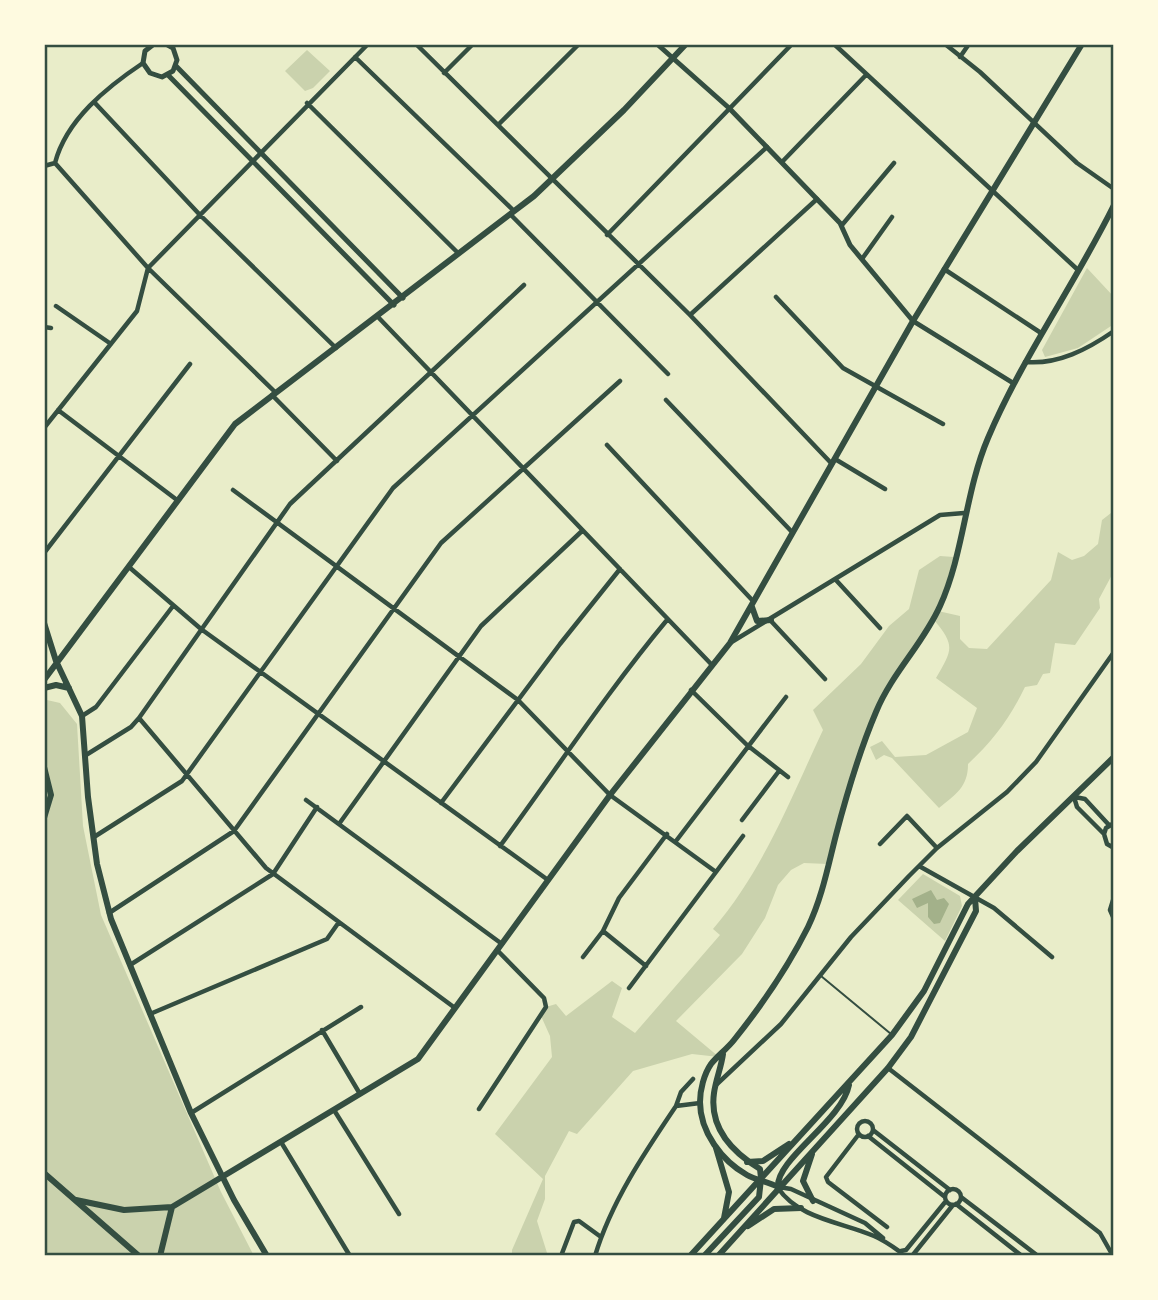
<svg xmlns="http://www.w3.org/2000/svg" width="1158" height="1300" viewBox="0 0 1158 1300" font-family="'Fira Sans Condensed',sans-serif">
  <rect width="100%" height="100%" fill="#e9edc9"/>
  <path fill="#cad2ad" d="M307,50L330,71L313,88L305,91L285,71Z
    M1087,268L1114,297V324L1078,348L1045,357L1042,350Z
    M1114,500V571L1099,599L1100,608L1075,645L1055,643L1050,673L1043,674L1037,685L1025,687C1010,718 993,741 968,764C968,787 956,794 939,808L892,758L884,755L876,760L870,747L882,741L895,757L926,755L968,732L977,708L936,678C952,650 956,646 934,620L877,708L828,864L804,863L791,870L778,885L765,918L742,954L676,1021L719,1057L692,1054L633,1071L577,1134L569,1131L545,1176V1199L537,1221L548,1256H512V1250L543,1179L495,1134L552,1057L550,1036L541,1016L546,1007L556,1004L566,1016L612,981L622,988L612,1017L635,1033L720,935L713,929C764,869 790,800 823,730L813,710L861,664L889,626L909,609L919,570L940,556L954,557L938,611L960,616V639L969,648L987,649L1051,580L1058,552L1072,560L1084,556L1098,544L1102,520L1111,513Z
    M47,700L60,703L77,724L83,826L101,915L221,1192L254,1256H44V704Z
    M923,874L960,896L962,906L945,941L898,900Z"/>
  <path fill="#a3b18a" d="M931,890L937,900L944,898L949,904L940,923L934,924L928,917V903L917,908L912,899Z"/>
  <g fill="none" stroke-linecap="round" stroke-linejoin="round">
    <path stroke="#344e41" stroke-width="2" d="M821,976L891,1034"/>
    <path stroke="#344e41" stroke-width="4.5" d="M416,44L690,315L832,464
      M834,44L1078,270
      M945,44L980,72L1077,163L1114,189
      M355,57L514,211
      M960,57L969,44
      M444,73L473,44
      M95,103L200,215L336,348
      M307,103L458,253
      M498,125L579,44
      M782,162L866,75
      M55,163C66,120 107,87 143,63
      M44,166L55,163L148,268L275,392
      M510,214L668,374
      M842,225L894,163
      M607,235L792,44
      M862,259L892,217
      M944,269L1041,333
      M776,297L843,368L943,424
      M56,306L111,344
      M690,315L817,199
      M378,317L712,665
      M44,327L51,328
      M1025,362C1058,365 1088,349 1114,331
      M272,395L337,461
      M666,400L792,532
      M58,410L177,500
      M44,428L137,311L148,268L368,44
      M607,445L753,601
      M835,459L885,489
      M233,490L518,700L610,795L716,872
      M44,553L190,364
      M129,567L201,629L548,880
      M835,579L880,628
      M771,621L825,679
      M730,643L940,515L964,513
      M691,690L747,745L788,777
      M82,716L96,707L173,606
      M139,718L266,868L455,1008
      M86,755L131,727L139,718L290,504L524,285
      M1074,797L1077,807L1104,834
      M1075,797L1085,799L1109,825
      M306,800L502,944
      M441,803L560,644L620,569
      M742,820L779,771
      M1114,823L1106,828L1104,834L1107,844L1114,848
      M339,824L481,626L582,531
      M94,837L182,781L393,488L767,147
      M676,841L786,697
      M880,844L907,816L937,848
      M500,846C556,770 607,692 667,620
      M919,866L994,908L1052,957
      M1114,897L1110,910L1114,919
      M109,913L234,831L441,543L620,381
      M603,931L646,966
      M583,957L603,931L619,898L667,834
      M130,965L273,874L317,807
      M629,988L743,836
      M150,1014L327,939L339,922
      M322,1030L360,1094
      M888,1068L1100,1233L1113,1256
      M716,1085L781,1024L851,937L909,876L937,848L1007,792L1036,762L1114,652
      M676,1106L681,1092L693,1079
      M479,1109L546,1007L544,998L497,950
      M334,1110L399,1214
      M191,1113L361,1007
      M857 1129a8 8 0 1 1 16 0a8 8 0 1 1-16 0Z
      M873,1130L950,1190
      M859,1134L826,1177L828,1182L887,1227
      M868,1136L945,1197
      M281,1142L350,1256
      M779,1187L791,1189L865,1223L883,1238
      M778,1188C799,1219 842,1222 874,1236C886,1241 896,1249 906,1256
      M945 1197a8 8 0 1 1 16 0a8 8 0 1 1-16 0Z
      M961,1197L1038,1256
      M956,1204L1022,1256
      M901,1251L906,1250L946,1201
      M435,1256H436
      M561,1256L574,1222L579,1221L601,1237
      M595,1256C611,1202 645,1152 676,1106L700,1103
      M912,1256L953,1205"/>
    <path stroke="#344e41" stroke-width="5" d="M154,44L145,51L143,63L150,73L162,77L173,71L177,60L173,48L166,44
      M657,44L729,108L840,223L850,245L913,321L1013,383
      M176,66L403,298
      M168,75L394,305"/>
    <path stroke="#344e41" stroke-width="6" d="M752,607L757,621L771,620
      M44,623L56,661L82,716L88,797L97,864L111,919L191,1113L234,1200L267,1256
      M44,680L235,424L534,196L624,110L686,44
      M44,688L56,685L69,688
      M723,1054C721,1068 716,1079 714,1093C709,1128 732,1152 760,1169L761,1178
      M778,1187C768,1182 756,1180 747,1175C722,1161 700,1132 700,1102C700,1090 704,1074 711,1064C717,1056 727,1049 734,1040C762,1005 788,967 808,927C822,898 828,866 836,835C847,793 859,752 876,712C892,673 923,644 940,606C964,553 965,492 988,438C1023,356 1075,284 1114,205
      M76,1200L124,1210L172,1207L418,1059L610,795L730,643L913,321L1082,44
      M160,1256L172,1207"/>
    <path stroke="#344e41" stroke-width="6" d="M44,767L51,795L44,818
      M716,1148L729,1192L724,1218
      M812,1154L803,1181L813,1201
      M747,1162L763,1161L789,1144
      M44,1173L139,1256
      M778,1187C776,1159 842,1121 849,1085
      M748,1226L774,1209L801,1208
      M690,1256L892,1035L924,991L968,904L1017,851L1114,757
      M704,1256L759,1197L761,1179
      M718,1256L888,1068L911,1037L976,911L975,898"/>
  </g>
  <rect width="1158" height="1300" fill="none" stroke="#fefae0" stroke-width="91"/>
  <rect x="46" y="46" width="1066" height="1208" fill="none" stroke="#344e41" stroke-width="2.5"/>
</svg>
